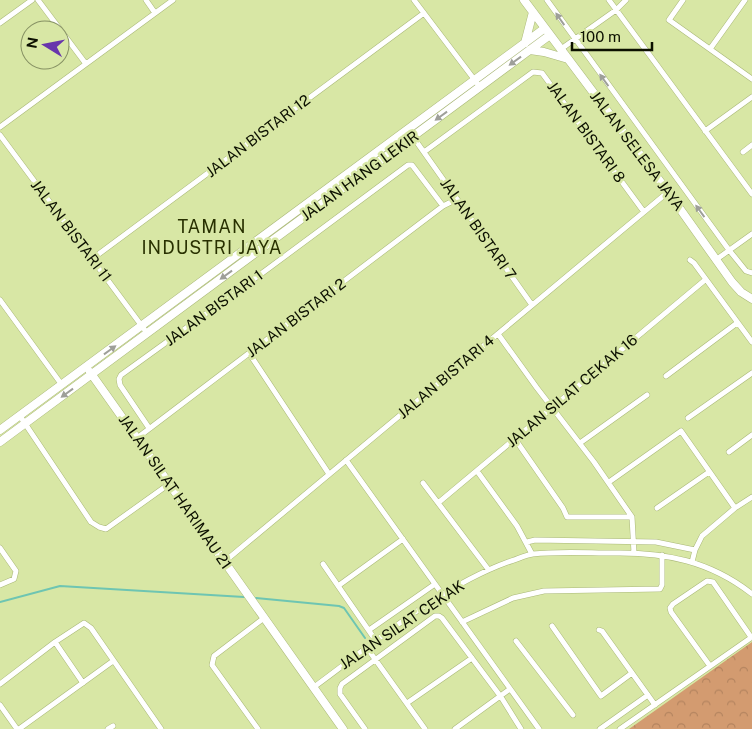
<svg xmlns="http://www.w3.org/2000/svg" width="752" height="729" viewBox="0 0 752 729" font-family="'Public Sans',sans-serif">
  <defs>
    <pattern id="forest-crowns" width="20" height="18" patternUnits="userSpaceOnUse" patternTransform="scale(1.25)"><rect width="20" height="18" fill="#d39b70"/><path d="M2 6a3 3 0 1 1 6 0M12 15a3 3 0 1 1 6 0" fill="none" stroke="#b4845f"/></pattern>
  </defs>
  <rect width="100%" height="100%" fill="#d8e7a5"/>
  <path fill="url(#forest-crowns)" d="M752,642V729H629Z"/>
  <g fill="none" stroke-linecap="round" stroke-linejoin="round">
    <path stroke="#6ec5b2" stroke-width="2" d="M256,598L339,606L344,608L365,638
      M0,602L60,586L244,597"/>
    <defs>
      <path id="street" d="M38,0L86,64
        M146,0L155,13
        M414,0L480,87
        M547,0L729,250L746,271L752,273
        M609,0L752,194
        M683,0L669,20L752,79
        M0,23L32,0
        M561,49L616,10L626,0
        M710,49L745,0
        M0,127L173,0
        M705,131L752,97
        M411,134L532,305
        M0,135L147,333
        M424,152L533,72L542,73L644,212
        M743,152L752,145
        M92,259L424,13
        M717,259L752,234
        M690,260L694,263L752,342
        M0,300L62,385
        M498,334L537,388L594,462L632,517L634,553
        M249,353L329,474
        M666,376L737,323
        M20,416L91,522L99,527L106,529L169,484
        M688,418L752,373
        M149,428L120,385L119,379L121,375L265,271L408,165H412L443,206
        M137,438L443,206L457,199
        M515,439L563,508L567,517H632
        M580,443L647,395
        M729,452L752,435
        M346,460L539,729
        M477,471L517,526L532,554
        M609,482L681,431L735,508
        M423,483L488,569
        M438,503L705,280
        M657,508L709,472
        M527,542L535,540L656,542L695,550
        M0,548L16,571L14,579L0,585
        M224,562L668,192
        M692,562L695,550L702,536L735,508L752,497
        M323,564L376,641
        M338,586L403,539
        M462,622L513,598L544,591L660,589L662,585V555
        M552,626L601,696L632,673
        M369,630L435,584
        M599,630L602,631L655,705
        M516,641L573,715
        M55,642L83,683
        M367,648L425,729
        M710,666L671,612L670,608L673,604L707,581L713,582L751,637
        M0,684L55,642L84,623L91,628L161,729
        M314,687C373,644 439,587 508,562C516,560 525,555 533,554C557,551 589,553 613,553C665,552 710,561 752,594
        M407,703L472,658
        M0,705L17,729
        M19,729L113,661
        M108,729L113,726
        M258,729L212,665L214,656L264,618
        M365,729L340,694V688L342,684L435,616H439L442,618L501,697L521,729
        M455,729L510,689
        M600,729L648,695
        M620,729L752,637"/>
      <path id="secondary" d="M524,0L668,192L732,282L741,292L752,299
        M525,43L533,12
        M530,50L544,52L568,59
        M90,372L343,729
        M0,430L545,28
        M0,442L550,35"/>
    </defs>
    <use href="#street" stroke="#aab878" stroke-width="6"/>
    <use href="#secondary" stroke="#aab878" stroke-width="9"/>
    <use href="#street" stroke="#fff" stroke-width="5"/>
    <use href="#secondary" stroke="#fff" stroke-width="8"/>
  </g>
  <defs><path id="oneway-solid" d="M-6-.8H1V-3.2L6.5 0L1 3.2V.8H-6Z" transform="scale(1.25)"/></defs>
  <g fill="#9e9f99">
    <use href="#oneway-solid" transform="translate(560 19) rotate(-125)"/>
    <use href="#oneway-solid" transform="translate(515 61) rotate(144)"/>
    <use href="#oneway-solid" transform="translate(604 80) rotate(-126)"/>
    <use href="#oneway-solid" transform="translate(441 116) rotate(144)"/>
    <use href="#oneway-solid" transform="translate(700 211) rotate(-126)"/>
    <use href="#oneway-solid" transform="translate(226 275) rotate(144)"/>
    <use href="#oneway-solid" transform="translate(110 350) rotate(-36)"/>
    <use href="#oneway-solid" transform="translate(67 393) rotate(144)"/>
  </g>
  <g text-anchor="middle" stroke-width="5" stroke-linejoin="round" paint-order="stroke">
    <g font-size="15" fill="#0c1000" stroke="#d8e7a5">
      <text transform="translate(586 132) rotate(54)" y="5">JALAN BISTARI 8</text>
      <text transform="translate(258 136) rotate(-37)" y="5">JALAN BISTARI 12</text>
      <text transform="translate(637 151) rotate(53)" y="5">JALAN SELESA JAYA</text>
      <text transform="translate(360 176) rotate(-36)" y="5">JALAN HANG LEKIR</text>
      <text transform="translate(478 229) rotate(55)" y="5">JALAN BISTARI 7</text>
      <text transform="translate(71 231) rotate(53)" y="5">JALAN BISTARI 11</text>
      <text transform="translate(214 308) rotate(-36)" y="5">JALAN BISTARI 1</text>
      <text transform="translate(296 318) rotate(-37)" y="5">JALAN BISTARI 2</text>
      <text transform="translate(446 377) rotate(-40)" y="5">JALAN BISTARI 4</text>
      <text transform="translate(572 391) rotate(-40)" y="5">JALAN SILAT CEKAK 16</text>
      <text transform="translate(175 492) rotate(55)" y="5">JALAN SILAT HARIMAU 21</text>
      <text transform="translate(402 625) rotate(-34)" y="5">JALAN SILAT CEKAK</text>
    </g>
    <g font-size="18" letter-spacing="1" fill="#283000" stroke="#d8e7a5">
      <text x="212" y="233">TAMAN<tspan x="212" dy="21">INDUSTRI JAYA</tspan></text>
    </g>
  </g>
  <g transform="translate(45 45) rotate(280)"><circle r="24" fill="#d8e7a5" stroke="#869163"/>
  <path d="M0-4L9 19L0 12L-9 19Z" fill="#6835ac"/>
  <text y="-8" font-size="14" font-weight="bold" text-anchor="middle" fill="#0c1000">N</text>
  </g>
  <path d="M572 42v8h80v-8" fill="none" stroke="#0c1000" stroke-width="2.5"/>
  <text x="580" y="42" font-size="15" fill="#0c1000" stroke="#d8e7a5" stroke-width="4" paint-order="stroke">100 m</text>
</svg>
